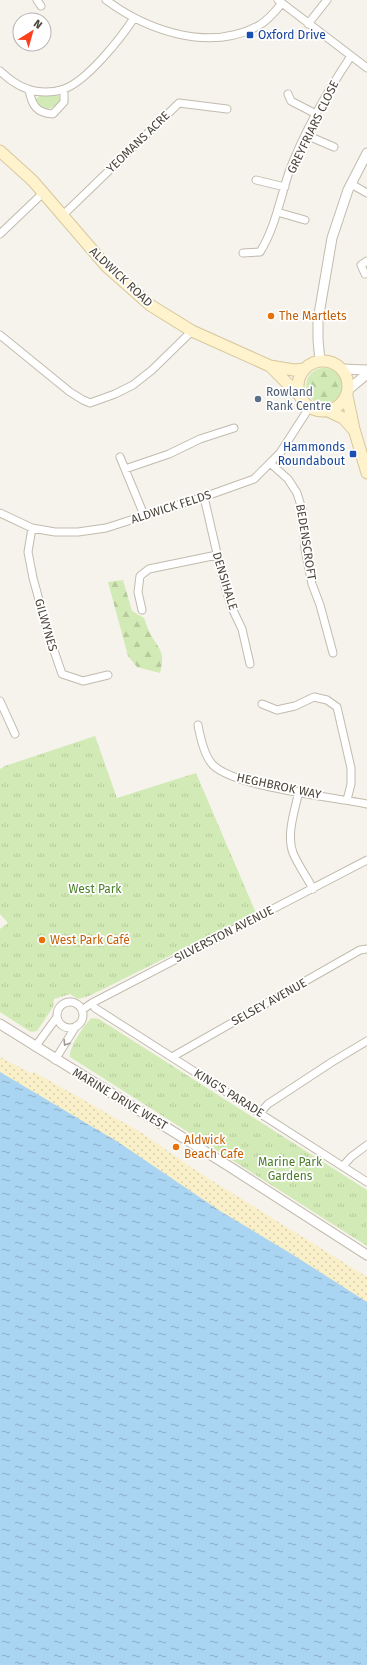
<svg xmlns="http://www.w3.org/2000/svg" width="367" height="1665" viewBox="0 0 367 1665" font-family="'Fira Sans',sans-serif">
  <defs>
    <pattern id="forest-firs" width="22" height="20" patternUnits="userSpaceOnUse"><rect width="22" height="20" fill="#d2eab5"/><path d="M5 1l3.5 6h-7zM16 11l3.5 6h-7z" fill="#b6ca9c"/></pattern>
    <pattern id="sand-dots" width="8" height="8" patternUnits="userSpaceOnUse"><rect width="8" height="8" fill="#f9efc9"/><path d="M2 2h.1M6 6h.1" fill="none" stroke="#d7cead" stroke-width="1.8" stroke-linecap="round"/></pattern>
    <pattern id="park-tufts" width="24" height="20" patternUnits="userSpaceOnUse"><rect width="24" height="20" fill="#d2eab5"/><path d="M3 7l-1-3M5 7V3M7 7l1-3M15 17l-1-3M17 17v-4M19 17l1-3" fill="none" stroke="#b6ca9c"/></pattern>
    <pattern id="water-ripples" width="26" height="14" patternUnits="userSpaceOnUse"><rect width="26" height="14" fill="#a9d4f2"/><path d="M2 4q2-2 4 0t4 0M15 11q2-2 4 0t4 0" fill="none" stroke="#8caec5"/></pattern>
  </defs>
  <rect width="100%" height="100%" fill="#f6f3ec"/>
  <path fill="#d2eab5" d="M56,95L59,96L61,101C53,108 49,111 39,107L35,100L39,96Z"/>
  <path fill="url(#forest-firs)" d="M306 386a18 18 0 1 1 36 0a18 18 0 1 1-36 0Z
    M123,580L132,611L144,618C146,623 148,630 151,635C161,652 165,652 160,673L137,667L128,656L108,582Z"/>
  <path fill="url(#sand-dots)" d="M0,1057L32,1074L34,1072L142,1133L195,1170L367,1277V1380L0,1145Z"/>
  <path fill="url(#park-tufts)" d="M95,736L117,798L196,773L256,913L89,996L78,999L70,994L54,999L53,1007L37,1031L31,1032L0,1012V929L8,923L0,914V769L5,766Z
    M92,1018L99,1019L367,1190V1246L70,1057C68,1049 85,1023 92,1018Z"/>
  <path fill="url(#water-ripples)" d="M0,1072L118,1142L220,1211L290,1253L367,1302V1665H0Z"/>
  <g fill="none" stroke-linecap="round" stroke-linejoin="round">
    <defs>
      <path id="minor" d="M37,0L41,6
        M106,0C148,31 209,52 258,26C267,21 275,12 282,3
        M278,0L367,68
        M308,24L327,0
        M0,71C8,78 17,86 28,89C38,93 53,93 64,89C87,81 121,38 134,18
        M29,90C32,105 36,113 53,114L64,102V89
        M288,94L291,101L316,114
        M306,135L334,147
        M256,180L285,187
        M351,184L367,193
        M277,212L305,220
        M63,215L179,103L227,109
        M0,234L43,193
        M243,253L260,252C275,228 280,199 289,172C304,132 327,92 351,56
        M365,274L361,265L367,261
        M0,335L70,392L83,400L90,403L115,394L133,385L152,370L192,331
        M120,457L144,515
        M270,463L288,479L297,493L302,509L305,549L312,584L320,605L333,653
        M125,469L169,454L200,439L234,428
        M204,497L222,575L231,606L242,629L250,664
        M0,513L32,528L55,532H78L106,528L215,493L254,479L280,453L309,408
        M32,528L28,552L33,578L49,636L62,674L83,681L108,675
        M142,610L138,592L140,576L149,569L217,555
        M0,701L15,734
        M262,704L277,710L295,706L314,697L327,700L337,707L351,768V784L347,800
        M198,725C200,736 204,756 213,765C235,787 333,797 367,804
        M299,791C295,810 286,834 293,853C298,865 307,877 313,889
        M57 1015a13 13 0 1 1 26 0a13 13 0 1 1-26 0Z
        M92,1003L95,1008L367,1182
        M82,1010L92,1003L367,860
        M35,1047L57,1017
        M172,1057L360,950L367,949
        M55,1060L76,1026
        M260,1113L268,1104L332,1062L367,1041
        M343,1166L351,1157L367,1145"/>
      <path id="tertiary" d="M320,361L318,340V320L332,238L348,190L367,153
        M342,369L367,370
        M349,389L367,374
        M0,1024L227,1165L367,1255"/>
      <path id="secondary" d="M0,151L33,181L107,267L150,305L192,331L270,366L294,370L305,369
        M298 386a25 25 0 1 1 50 0a25 25 0 1 1-50 0Z
        M270,366L299,395
        M347,396L354,429L367,473
        M328,411L343,418L353,429"/>
    </defs>
    <use href="#minor" stroke="#c2bbae" stroke-width="9"/>
    <use href="#tertiary" stroke="#c2bbae" stroke-width="11"/>
    <use href="#secondary" stroke="#d6c79b" stroke-width="13"/>
    <use href="#minor" stroke="#fff" stroke-width="7"/>
    <use href="#tertiary" stroke="#fff" stroke-width="9"/>
    <use href="#secondary" stroke="#fff3cd" stroke-width="11"/>
  </g>
  <defs><path id="oneway-chevron" d="M-2-3.5L2.5 0L-2 3.5" fill="none" stroke-width="1.6" stroke-linecap="round" stroke-linejoin="round"/></defs>
  <use stroke="#9c9892" href="#oneway-chevron" transform="translate(66 1043) rotate(122)"/>
  <g fill="#1a4fb4" stroke="#fff" stroke-width="1.5">
    <rect x="246" y="31" width="8" height="8" rx="2"/>
    <rect x="349" y="450" width="8" height="8" rx="2"/>
  </g>
  <g fill="#e8710a" stroke="#fff" stroke-width="1.5">
    <circle cx="271" cy="316" r="4"/>
    <circle cx="42" cy="940" r="4"/>
    <circle cx="176" cy="1147" r="4"/>
  </g>
  <circle fill="#5c6f8a" stroke="#fff" stroke-width="1.5" cx="258" cy="399" r="4"/>
  <g text-anchor="middle" stroke-width="3.5" stroke-linejoin="round" paint-order="stroke">
    <g font-size="12" fill="#164399" stroke="#fff" text-anchor="start">
      <text x="258" y="39">Oxford Drive</text>
      <text x="345" y="451" text-anchor="end">Hammonds<tspan x="345" dy="14">Roundabout</tspan></text>
    </g>
    <g font-size="12" fill="#4b4439" stroke="#fff">
      <text transform="translate(313 127) rotate(-64)" y="4">GREYFRIARS CLOSE</text>
      <text transform="translate(138 142) rotate(-44)" y="4">YEOMANS ACRE</text>
      <text transform="translate(121 277) rotate(43)" y="4">ALDWICK ROAD</text>
      <text transform="translate(171 507) rotate(-18)" y="4">ALDWICK FELDS</text>
      <text transform="translate(306 542) rotate(81)" y="4">BEDENSCROFT</text>
      <text transform="translate(225 581) rotate(73)" y="4">DENSIHALE</text>
      <text transform="translate(46 625) rotate(74)" y="4">GILWYNES</text>
      <text transform="translate(279 786) rotate(12)" y="4">HEGHBROK WAY</text>
      <text transform="translate(224 934) rotate(-27)" y="4">SILVERSTON AVENUE</text>
      <text transform="translate(269 1002) rotate(-29)" y="4">SELSEY AVENUE</text>
      <text transform="translate(229 1093) rotate(32)" y="4">KING'S PARADE</text>
      <text transform="translate(120 1099) rotate(31)" y="4">MARINE DRIVE WEST</text>
    </g>
    <g font-size="12" fill="#c56008" stroke="#fff" text-anchor="start">
      <text x="279" y="320">The Martlets</text>
      <text x="50" y="944">West Park Café</text>
      <text x="184" y="1144">Aldwick<tspan x="184" dy="14">Beach Cafe</tspan></text>
    </g>
    <g font-size="12" fill="#4e5e75" stroke="#fff" text-anchor="start">
      <text x="266" y="396">Rowland<tspan x="266" dy="14">Rank Centre</tspan></text>
    </g>
    <g font-size="12" fill="#4a7f2a" stroke="#fff">
      <text x="95" y="893">West Park</text>
      <text x="290" y="1166">Marine Park<tspan x="290" dy="14">Gardens</tspan></text>
    </g>
  </g>
  <g transform="translate(32 32) rotate(37)"><circle r="19" fill="#ffffff" stroke="#b7b4b0"/>
  <path d="M0-3L7 15L0 10L-7 15Z" fill="#fc3f1d"/>
  <text y="-6" font-size="11" font-weight="bold" text-anchor="middle" fill="#4b4439">N</text>
  </g>
</svg>
